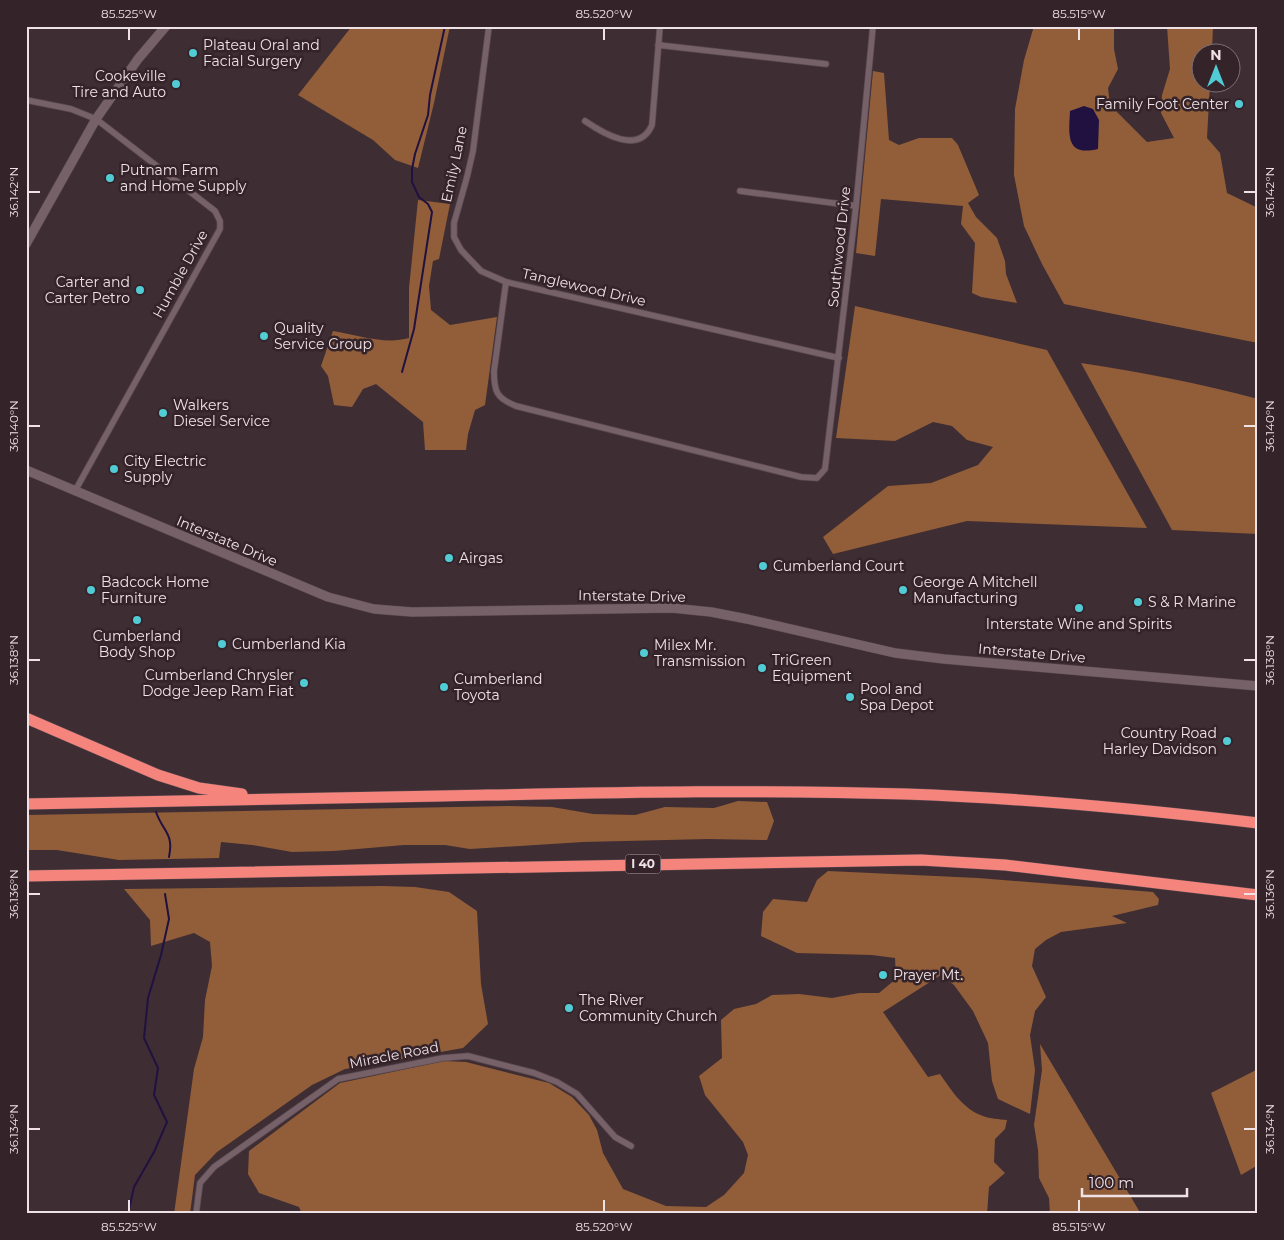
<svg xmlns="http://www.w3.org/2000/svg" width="1284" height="1240" viewBox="0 0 1284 1240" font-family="Montserrat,sans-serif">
  <rect width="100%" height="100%" fill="#3f2d34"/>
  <path fill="#915e39" d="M352,26H450L434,103L418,168L395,160L373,140L298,95Z
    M1034,26H1114V49L1118,69L1108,88L1110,105L1147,142L1174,138L1161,113L1162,95L1170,69L1167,26H1213L1212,52H1202V82L1210,83L1207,138L1220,153L1227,193L1258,208V343L1064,304L1042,264L1024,226L1014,175L1015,109L1024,60Z
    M873,71L884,73L889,140L899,145L919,138H952L958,145L979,195L968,203L976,217L997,238L1005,261L1006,274L1017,303L981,297L972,293L975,243L961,224L963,206L881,199L875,256L856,253Z
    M418,200L450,204L439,259L433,261L429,286L431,310L450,325L497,317L485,405L475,410L468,434L466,450H425L423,422L376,384L363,389L352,407L334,405L328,376L321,366L333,331C357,335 385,345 409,338V288Z
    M855,306L1047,350L1147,528L967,521L833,554L823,537L888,486L931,483L978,465L993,447L967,440L952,426L933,422L895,441L836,438Z
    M1081,363C1141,372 1199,383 1258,399V534L1172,530Z
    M738,801L767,802L774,821L767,840L708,839L583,842L470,849L445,845H404L334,851L292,852L252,845L221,842L219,858L119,860L57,850H26V815L509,806L552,807L593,814L635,815L665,807L714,808Z
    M828,871L978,878L1153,892L1159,899L1158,905L1112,916L1127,923L1061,932L1046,940L1035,949L1032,966L1046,997L1035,1011L1030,1035L1035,1070L1030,1114L998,1099L992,1081L988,1043L973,1011L954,985L941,975L883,1012L928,1077L940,1074C952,1091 963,1109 983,1116C990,1119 999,1119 1007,1120L1005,1129L995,1139L994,1162L1005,1173L989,1187L987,1214H381L380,1212L368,1214H302L299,1207L259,1193L248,1174L249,1151L340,1083L444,1061L466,1062L549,1083L572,1097L589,1115L597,1130L603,1153L623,1189L666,1206L706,1207L724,1195L744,1173L748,1155L743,1142L705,1095L699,1076L722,1058L721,1020L734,1009L756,1004L772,995L799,994L832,998L859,993H879L896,979L895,958L872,955L797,953L761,936L763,912L773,899L807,902L817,880Z
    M383,886L415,887L449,892L477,911L481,984L488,1024L463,1048L345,1069L312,1085L217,1152L195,1175L190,1214H174L194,1069L203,1037L205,1000L212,966L210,942L194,933L151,946L150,920L124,889Z
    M1040,1044L1141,1214H1050L1049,1198L1039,1178L1038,1150L1034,1125L1042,1070Z
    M1258,1069V1165L1241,1175L1211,1093Z"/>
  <path fill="#211140" d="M1084,106L1093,109L1099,120L1098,149C1065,157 1069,134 1070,111Z"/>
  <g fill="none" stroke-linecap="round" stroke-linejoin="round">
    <path stroke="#211140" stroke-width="2" d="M402,372L414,329L432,212L428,204L419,197L412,182V169L415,154L428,115L430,95L445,26
      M156,812C163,832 174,833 169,857
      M128,1214L134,1187L154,1152L167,1122L154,1095L158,1068L144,1038L148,998L161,955L169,919L165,894"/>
    <defs>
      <path id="minor" d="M489,26L473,151L467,177L454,223V237L461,250L481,271L506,282
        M658,45L826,64
        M26,100L71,109L96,119L215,211L220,221V229L75,491
        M585,121C604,134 639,155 652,125L660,26
        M740,191L856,206
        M839,358L506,282L494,371C494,391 496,398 516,406L801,477L817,478L825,469L856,206L873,26
        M196,1214L200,1183L214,1167L338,1079L443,1058L468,1056L534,1073L557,1082L577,1094L615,1137L631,1146"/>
      <path id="secondary" d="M26,244L96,119L138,59L166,26
        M26,470L328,597L374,609L412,612L672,608L711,612L747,619L895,653L944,659L1258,686"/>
      <path id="motorway" d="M26,718L158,775L199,788L242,794
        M26,804C165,802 303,799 441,796C596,793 751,789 906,794C1023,798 1141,809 1258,823
        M26,876L921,860L1005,865L1258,895"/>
    </defs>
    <use href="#minor" stroke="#5a4a51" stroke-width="7"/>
    <use href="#secondary" stroke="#5a4a51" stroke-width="10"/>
    <use href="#motorway" stroke="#5a4a51" stroke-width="12"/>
    <use href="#minor" stroke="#766168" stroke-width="5.5"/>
    <use href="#secondary" stroke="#766168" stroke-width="9"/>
    <use href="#motorway" stroke="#f5857c" stroke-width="11"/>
  </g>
  <path fill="none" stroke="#eee2e6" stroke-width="2" d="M129,28V40M604,28V40M1079,28V40M28,192H40M1244,192H1256M28,426H40M1244,426H1256M28,660H40M1244,660H1256M28,894H40M1244,894H1256M28,1129H40M1244,1129H1256M129,1200V1212M604,1200V1212M1079,1200V1212"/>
  <g fill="#51ccd4" stroke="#35232a" stroke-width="2">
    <circle cx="193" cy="53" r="5"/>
    <circle cx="176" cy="84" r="5"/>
    <circle cx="1239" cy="104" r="5"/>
    <circle cx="110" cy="178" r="5"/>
    <circle cx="140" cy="290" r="5"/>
    <circle cx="264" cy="336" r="5"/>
    <circle cx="163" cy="413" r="5"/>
    <circle cx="114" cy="469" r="5"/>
    <circle cx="449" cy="558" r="5"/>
    <circle cx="763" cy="566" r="5"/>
    <circle cx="91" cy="590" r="5"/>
    <circle cx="903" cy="590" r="5"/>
    <circle cx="1138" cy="602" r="5"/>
    <circle cx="1079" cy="608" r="5"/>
    <circle cx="137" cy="620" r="5"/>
    <circle cx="222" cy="644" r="5"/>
    <circle cx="644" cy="653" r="5"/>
    <circle cx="762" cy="668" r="5"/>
    <circle cx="304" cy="683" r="5"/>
    <circle cx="444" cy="687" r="5"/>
    <circle cx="850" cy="697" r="5"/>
    <circle cx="1227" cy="741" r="5"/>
    <circle cx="883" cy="975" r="5"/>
    <circle cx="569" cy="1008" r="5"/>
  </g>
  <g text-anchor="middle" stroke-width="5" stroke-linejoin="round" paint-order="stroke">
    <rect fill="#35232a" stroke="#b6a9ae" stroke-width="1" x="625.5" y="854.5" width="35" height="19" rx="4"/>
    <g font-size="12" font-weight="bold" fill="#eee2e6">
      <text x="643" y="868">I 40</text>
    </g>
    <g font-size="14" fill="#eee2e6" stroke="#35232a" text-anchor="start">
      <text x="203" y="50">Plateau Oral and<tspan x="203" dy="16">Facial Surgery</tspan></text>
      <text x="166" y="81" text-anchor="end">Cookeville<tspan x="166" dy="16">Tire and Auto</tspan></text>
      <text x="1229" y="109" text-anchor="end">Family Foot Center</text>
      <text x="120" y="175">Putnam Farm<tspan x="120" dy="16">and Home Supply</tspan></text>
      <text x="130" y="287" text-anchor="end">Carter and<tspan x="130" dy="16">Carter Petro</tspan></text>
      <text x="274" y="333">Quality<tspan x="274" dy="16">Service Group</tspan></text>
      <text x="173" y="410">Walkers<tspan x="173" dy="16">Diesel Service</tspan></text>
      <text x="124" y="466">City Electric<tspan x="124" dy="16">Supply</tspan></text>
      <text x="459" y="563">Airgas</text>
      <text x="773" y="571">Cumberland Court</text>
      <text x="101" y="587">Badcock Home<tspan x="101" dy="16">Furniture</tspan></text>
      <text x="913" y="587">George A Mitchell<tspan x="913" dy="16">Manufacturing</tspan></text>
      <text x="1148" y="607">S &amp; R Marine</text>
      <text x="1079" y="629" text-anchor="middle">Interstate Wine and Spirits</text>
      <text x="137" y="641" text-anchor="middle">Cumberland<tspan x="137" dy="16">Body Shop</tspan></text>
      <text x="232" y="649">Cumberland Kia</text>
      <text x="654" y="650">Milex Mr.<tspan x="654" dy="16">Transmission</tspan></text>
      <text x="772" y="665">TriGreen<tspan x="772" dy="16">Equipment</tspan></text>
      <text x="294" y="680" text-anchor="end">Cumberland Chrysler<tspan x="294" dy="16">Dodge Jeep Ram Fiat</tspan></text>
      <text x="454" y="684">Cumberland<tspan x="454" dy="16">Toyota</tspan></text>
      <text x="860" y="694">Pool and<tspan x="860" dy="16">Spa Depot</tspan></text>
      <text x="1217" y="738" text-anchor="end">Country Road<tspan x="1217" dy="16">Harley Davidson</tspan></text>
      <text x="893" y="980">Prayer Mt.</text>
      <text x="579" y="1005">The River<tspan x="579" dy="16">Community Church</tspan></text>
    </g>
    <g font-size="14" fill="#eee2e6" stroke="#35232a">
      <text transform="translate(454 164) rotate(-78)" y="5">Emily Lane</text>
      <text transform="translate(839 247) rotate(-84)" y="5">Southwood Drive</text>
      <text transform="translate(180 274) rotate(-61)" y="5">Humble Drive</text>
      <text transform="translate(584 287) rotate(13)" y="5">Tanglewood Drive</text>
      <text transform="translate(227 541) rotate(23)" y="5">Interstate Drive</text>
      <text transform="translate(632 596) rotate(1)" y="5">Interstate Drive</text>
      <text transform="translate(1032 653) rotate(5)" y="5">Interstate Drive</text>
      <text transform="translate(394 1055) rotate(-11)" y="5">Miracle Road</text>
    </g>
  </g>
  <rect width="1284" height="1240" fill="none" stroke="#35232a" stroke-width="55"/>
  <g transform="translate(1216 68)"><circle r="24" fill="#35232a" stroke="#7f6f75"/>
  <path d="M0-4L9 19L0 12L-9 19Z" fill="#51ccd4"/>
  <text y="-8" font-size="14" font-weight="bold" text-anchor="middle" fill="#eee2e6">N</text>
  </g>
  <path d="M1082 1188v8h105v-8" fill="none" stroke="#eee2e6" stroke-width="2.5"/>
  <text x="1089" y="1188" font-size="15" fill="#eee2e6" stroke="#35232a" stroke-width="4" paint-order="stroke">100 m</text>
  <rect x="28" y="28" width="1228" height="1184" fill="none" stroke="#eee2e6" stroke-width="2"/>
  <g font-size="12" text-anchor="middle" fill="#eee2e6">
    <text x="129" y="18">85.525°W</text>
    <text x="604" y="18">85.520°W</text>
    <text x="1079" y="18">85.515°W</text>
    <text transform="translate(14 192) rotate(-90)" y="4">36.142°N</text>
    <text transform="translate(1270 192) rotate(-90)" y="4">36.142°N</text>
    <text transform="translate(14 426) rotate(-90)" y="4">36.140°N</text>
    <text transform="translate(1270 426) rotate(-90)" y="4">36.140°N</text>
    <text transform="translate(14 660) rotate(-90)" y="4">36.138°N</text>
    <text transform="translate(1270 660) rotate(-90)" y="4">36.138°N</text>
    <text transform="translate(14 894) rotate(-90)" y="4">36.136°N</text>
    <text transform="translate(1270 894) rotate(-90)" y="4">36.136°N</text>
    <text transform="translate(14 1129) rotate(-90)" y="4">36.134°N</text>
    <text transform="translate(1270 1129) rotate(-90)" y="4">36.134°N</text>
    <text x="129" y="1231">85.525°W</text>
    <text x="604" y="1231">85.520°W</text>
    <text x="1079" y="1231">85.515°W</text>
  </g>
</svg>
